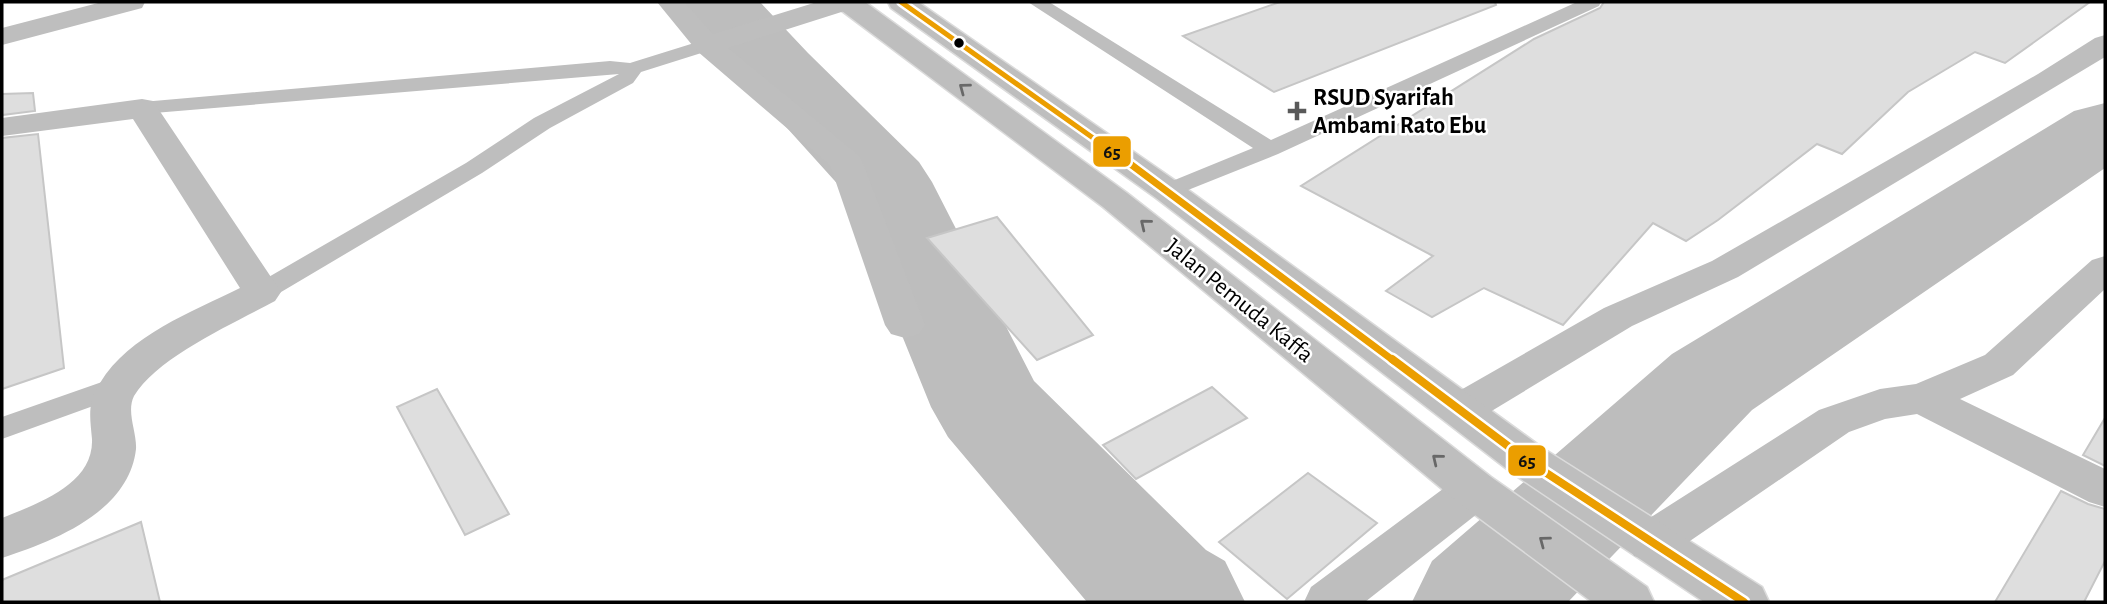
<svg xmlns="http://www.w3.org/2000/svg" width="2107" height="604" viewBox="0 0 2107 604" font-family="'Alegreya Sans',sans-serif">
  <rect width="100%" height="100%" fill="#fff"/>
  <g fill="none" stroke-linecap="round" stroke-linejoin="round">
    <path fill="#bdbdbd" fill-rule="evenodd" d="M683,2H760L808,53L919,162L932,182L1034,381L1206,550L1225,561L1245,602H1087L948,437L931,407L843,190L750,87Z
      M2105,103V168L1752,410L1568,602H1412L1432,561L1672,354L2074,111Z"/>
  </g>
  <path fill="#dedede" stroke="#c6c6c6" stroke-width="2" d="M1280,2H1495L1496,5L1274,92L1183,36Z
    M1604,2H2090L2005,63L1975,52L1908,92L1842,154L1817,144L1718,220L1686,241L1653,223L1563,325L1484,288L1432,317L1386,291L1433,256L1301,186L1534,39L1600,8Z
    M33,93L35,111L2,115V94Z
    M38,134L64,368L2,389V138Z
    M997,217L1093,335L1037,360L927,238Z
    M1212,387L1247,418L1136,479L1103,445Z
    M437,389L509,514L465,535L397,407Z
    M2105,418V466L2083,455Z
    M1308,473L1377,523L1287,599L1219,542Z
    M2061,491L2088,504L2105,509V561L2084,602H1995Z
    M141,522L160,602H2V580Z"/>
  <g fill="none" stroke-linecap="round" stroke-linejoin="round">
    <defs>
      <path id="trunk" d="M835,2H865L1127,193L1491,477L1647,587L1654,602H1592L1459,503L1103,207L838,8Z
        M888,2H918L1180,184L1544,449L1762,587L1769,602H1704L1512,473L1156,198L891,8Z"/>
    </defs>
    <use href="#trunk" stroke="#dbdbdb" stroke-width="3"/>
    <path fill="#bebebe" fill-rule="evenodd" d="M1028,2H1049L1271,140L1577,2H1601L1599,6L1278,154L1168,198L1160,196L1156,191L1160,186L1253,148Z
      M707,39L714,41L717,45L714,49L641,72L633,83L550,128L482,173L271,298L262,300L253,298L249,292L253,286L466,163L534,118L619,74L142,114L135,112L131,108L135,104L142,102L610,61L630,63Z
      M119,376L129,379L133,386L129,393L2,439V417Z"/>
    <path fill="#bebebe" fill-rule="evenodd" d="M102,2H145L142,8L2,45V28Z
      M657,2H684L713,34L817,2H857L854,8L728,48L857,154L862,161L925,325L919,334L905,338L891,334L885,325L830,165L697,51Z
      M2105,35V57L1738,277L1632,326L1475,421L1460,426L1445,421L1439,410L1445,399L1604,308L1712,261L2038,74L2095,38Z
      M142,99L153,101L281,292L275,301C236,322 157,357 134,396C126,412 137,432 136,449C129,512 54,541 2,558V518C36,504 94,485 92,439C90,417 87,403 100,383C129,335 192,312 240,288L133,119L2,136V118Z
      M2105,256V289L2013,375L1960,399L2105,469V507L2089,502L1917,414L1885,419L1849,432L1668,556L1651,561L1634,556L1627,542L1634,528L1819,410L1880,389L1916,384L1985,355L2092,260Z
      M1475,472L1491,477L1498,490L1491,503L1365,602H1304L1311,587L1459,477Z"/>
    <use href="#trunk" fill="#bebebe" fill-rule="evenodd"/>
    <defs>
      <path id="bus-1-far2" d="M901,2L1127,162"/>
      <path id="bus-1-far1" d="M1125,160L1394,361"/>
      <path id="bus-1" d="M1392,359L1528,461L1744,602"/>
    </defs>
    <use href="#bus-1-far2" stroke="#fff" stroke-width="10"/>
    <use href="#bus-1-far1" stroke="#fff" stroke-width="12"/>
    <use href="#bus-1" stroke="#fff" stroke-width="13"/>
    <use href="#bus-1-far2" stroke="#eb9e00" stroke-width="5"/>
    <use href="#bus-1-far1" stroke="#eb9e00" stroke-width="7"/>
    <use href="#bus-1" stroke="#eb9e00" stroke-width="8"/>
  </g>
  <defs><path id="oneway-chevron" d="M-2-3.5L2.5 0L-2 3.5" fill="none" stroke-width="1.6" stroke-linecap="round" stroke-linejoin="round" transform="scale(1.75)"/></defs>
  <g stroke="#686868">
    <use href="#oneway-chevron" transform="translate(964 88) rotate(-143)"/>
    <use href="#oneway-chevron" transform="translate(1145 224) rotate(-141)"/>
    <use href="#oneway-chevron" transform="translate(1437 459) rotate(-141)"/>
    <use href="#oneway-chevron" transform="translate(1544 541) rotate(-143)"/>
  </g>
  <circle fill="#000" stroke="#fff" stroke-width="2.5" cx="959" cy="43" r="6"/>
  <path fill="#595959" stroke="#fff" stroke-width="2.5" d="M1293.5 100.5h7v7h7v7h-7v7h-7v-7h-7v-7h7z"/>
  <g text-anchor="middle" stroke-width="5" stroke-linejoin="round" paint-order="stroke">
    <g font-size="24" font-weight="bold" fill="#000" stroke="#fff" text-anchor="start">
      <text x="1313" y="105">RSUD Syarifah<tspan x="1313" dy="28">Ambami Rato Ebu</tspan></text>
    </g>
    <g font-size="24" fill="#000" stroke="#fff">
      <text transform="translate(1240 300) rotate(39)" y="8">Jalan Pemuda Kaffa</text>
    </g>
  </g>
  <g stroke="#fff" stroke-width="2.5">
    <rect x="1092" y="135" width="40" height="33" rx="7" fill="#eb9e00"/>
    <rect x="1507" y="444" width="40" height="33" rx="7" fill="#eb9e00"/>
  </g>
  <g font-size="19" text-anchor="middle" font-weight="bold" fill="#111">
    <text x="1112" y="158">65</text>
    <text x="1527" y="467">65</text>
  </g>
  <rect width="2107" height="604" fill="none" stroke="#000000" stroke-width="7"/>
</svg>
